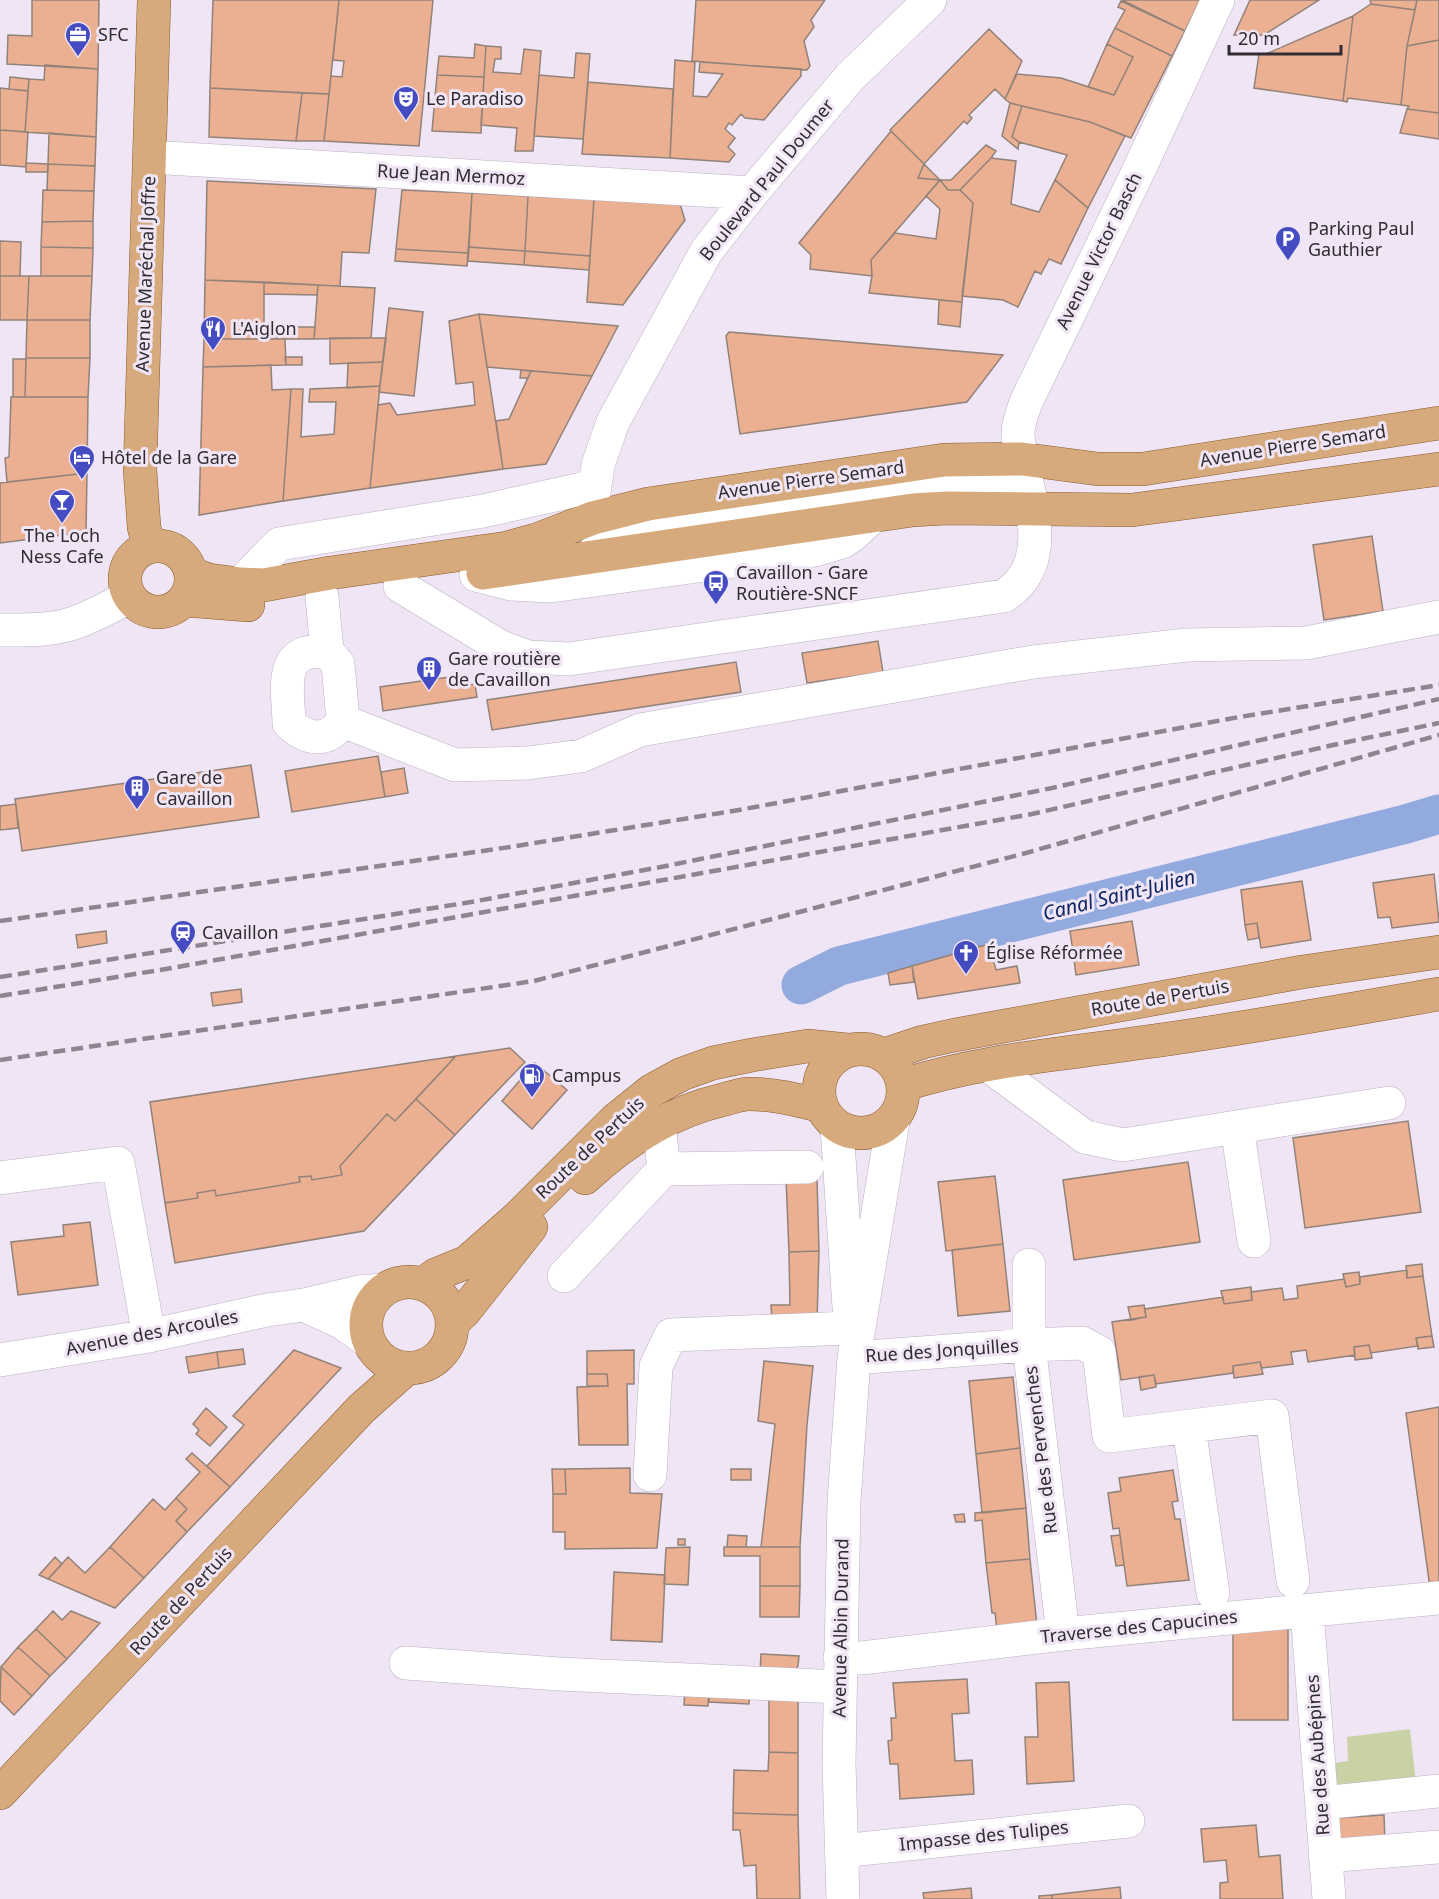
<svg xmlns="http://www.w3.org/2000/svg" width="1439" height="1899" viewBox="0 0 1439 1899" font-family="'Noto Sans',sans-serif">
  <rect width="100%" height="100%" fill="#efe5f5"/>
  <path fill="#c9d2a4" d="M1410,1729L1416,1783L1337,1791L1335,1763L1348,1761L1347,1737Z"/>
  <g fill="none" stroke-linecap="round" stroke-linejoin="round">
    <path stroke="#92aade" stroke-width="39" d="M801,985L839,966L1406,824L1439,814"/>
  </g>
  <path fill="#eab091" stroke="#92827a" stroke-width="1.5" d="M32,0H99L98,69L7,64L8,35L32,36Z
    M213,0H339L329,94L210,88Z
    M339,0H433L419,146L324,141L331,76L342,77L344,61L333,60Z
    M696,0H825L811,20L814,27L804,41L810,66L807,70L692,61Z
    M1122,0H1200L1185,31Z
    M1250,0H1319L1264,35H1234Z
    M1370,0H1417L1415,10L1371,4Z
    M1417,0H1439V40L1407,46Z
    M1121,1L1185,31L1172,56L1115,28L1125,10L1118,7Z
    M1371,4L1415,10L1407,46L1401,105L1348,98L1347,102L1343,101L1353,16Z
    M1353,16L1343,101L1254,88L1259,54H1266Z
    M1115,28L1172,56L1131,138L1090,122L1010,103L1005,99L1017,74L1061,78L1114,95L1133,57L1107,44Z
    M989,29L1022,61L1005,99L995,89L969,115L972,118L967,124L964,121L924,164L890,130Z
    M1439,40V113L1407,109L1409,106L1401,105L1407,46Z
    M475,44L486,46L484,77L437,75L439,56L474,58Z
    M1107,44L1133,57L1114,95L1088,87Z
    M486,46L501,47V59H495L493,72L521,74L524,49L541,51L533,151H515L517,128L481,125Z
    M576,53L590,54L583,139L534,136L539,75L574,78Z
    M675,60L695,62L693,96L707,97L723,74L699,72L700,62L801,69V76L764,120L745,118L741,114L732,125L729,123L725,129L735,138L728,147L735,154L729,162L670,158Z
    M45,65L98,69L96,137L25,132L29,79L44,80Z
    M437,75L484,77L481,133L432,131Z
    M10,77L29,79L28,91L9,89Z
    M588,82L673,89L670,158L582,154Z
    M0,88L28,91L25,132L0,130Z
    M210,88L302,93L296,141L209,137Z
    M302,93L329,94L324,141H296Z
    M1010,103L1022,106L1012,137L1019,142L1018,149L1002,136Z
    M1022,106L1090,122L1125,136L1088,208L1055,180L1067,155L1019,142L1012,137Z
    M1407,109L1439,113V139L1400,133Z
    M0,130L28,132L26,167L0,165Z
    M891,131L924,164L918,178L940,180L871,260L872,276L810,269L811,255L799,243Z
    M49,133L96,137L95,166L48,164Z
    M986,145L996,151L991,158L960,190H948L940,180H951Z
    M991,158L1016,161L1011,204L1039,212L1055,180L1088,208L1061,264L1049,259L1041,274L1035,271L1018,307L1003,300L962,296L973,203L960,190Z
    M26,163L48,164V172H26Z
    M48,164L95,166L94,191L47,190Z
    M924,164L940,180L918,178Z
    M940,180L948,190H960L973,203L962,302L869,293L872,276L871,260L895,233L936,239L940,209L926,196Z
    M207,181L376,189L369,253L342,252L340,286L205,280Z
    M43,190L94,191L93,221L42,222Z
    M402,190L472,193L468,253L396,249Z
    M472,193L528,196L525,251L469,247Z
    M528,196L594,199L590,256L525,251Z
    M594,199L680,204L685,220L623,305L587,302Z
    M93,221V248L41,247L42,222Z
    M0,241L21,242L20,276H0Z
    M41,247L93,248L92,276H41Z
    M469,247L525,251L524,265L468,261Z
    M396,249L468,253L467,266L395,261Z
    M525,251L590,256L589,270L524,265Z
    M0,276H29L27,320H0Z
    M29,276H92L90,320H27Z
    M205,280L264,282V327H277V339H204Z
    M264,282L318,285L317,295L264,294Z
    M318,285L375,288L371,338L314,339Z
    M939,300L962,302L960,327L938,324Z
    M389,308L423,312L414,396L379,392Z
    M479,314L618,326L592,376L487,367Z
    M479,314L503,469L370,488L378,405L390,403L397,415L475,405L473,382L456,384L449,321Z
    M27,320H90V358H26Z
    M277,327H315L314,339H277Z
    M729,332L802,338L1003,355L967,402L740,434L726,336Z
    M330,338H386L383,362L330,364Z
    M204,339H285L286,365L203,367Z
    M285,357H302V365H286Z
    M26,358H90L88,397H25Z
    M13,359H26L25,397H13Z
    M383,362L380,386L347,388L348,363Z
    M271,365L272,390L291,389L283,501L199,515L203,367Z
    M521,370L531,371L528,378H520Z
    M531,371L592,376L546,464L503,469L496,421L509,419Z
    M380,386L370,488L283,501L291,389H303L301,437L334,434L336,402H309L310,389Z
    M11,397H88L87,473L7,482L5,458L9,457Z
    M87,473L86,532L0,543V483Z
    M1372,536L1383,611L1324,620L1313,545Z
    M878,641L883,672L807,683L802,653Z
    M736,662L741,692L492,730L487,700Z
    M449,677L451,688L475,684L477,697L383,711L380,687Z
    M378,756L385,797L292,812L285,771Z
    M251,765L259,817L22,851L15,799Z
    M404,768L408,793L385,797L381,772Z
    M16,804L18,828L0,830V806Z
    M1434,874L1439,922L1392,928L1390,917L1378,918L1373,883Z
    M1302,881L1311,940L1261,948L1257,923L1245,925L1241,890Z
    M1132,921L1139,965L1076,975L1070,931Z
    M1257,923L1259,938L1248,940L1245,925Z
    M106,931L107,943L78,948L76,935Z
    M989,944L996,970L1017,966L1020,983L918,999L912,966Z
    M912,966L914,982L890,985L888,973Z
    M241,989L242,1002L213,1006L211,993Z
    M510,1048L525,1062L455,1135L416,1099L456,1056Z
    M456,1056L395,1121L387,1114L340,1166L342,1175L312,1180L311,1176L299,1177L300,1182L216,1196L215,1190L197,1193L198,1198L165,1203L150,1102Z
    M535,1063L567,1090L532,1129L502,1101Z
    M416,1099L455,1135L364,1231L175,1263L165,1203L198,1198L197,1193L215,1190L216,1196L300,1182L299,1177L311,1176L312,1180L342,1175L340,1166L387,1114L395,1121Z
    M1408,1121L1421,1212L1305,1228L1293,1138Z
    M1188,1162L1200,1242L1074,1260L1063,1180Z
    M995,1176L1003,1244L946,1251L938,1182Z
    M786,1177L817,1179L819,1251L789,1252Z
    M90,1222L98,1285L18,1295L11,1242L64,1236L63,1225Z
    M1003,1244L1010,1311L958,1316L952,1250Z
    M819,1251L817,1321H772L771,1305H790L789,1252Z
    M1422,1264L1423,1276L1407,1278L1406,1266Z
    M1407,1270V1278L1423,1276L1432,1336L1416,1338L1418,1346L1371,1353L1369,1345L1354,1347L1355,1355L1308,1362L1306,1350L1291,1352L1293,1364L1262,1368L1260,1362L1233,1366V1373L1156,1384L1154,1375L1121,1380L1112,1322L1146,1317L1145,1309L1223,1297L1224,1304L1252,1300L1251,1292L1282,1288L1284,1300L1298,1298L1297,1286L1344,1279L1346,1287L1360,1284V1277Z
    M1359,1272L1360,1284L1346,1287L1343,1274Z
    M1251,1287L1252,1300L1224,1304L1221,1291Z
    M1144,1305L1146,1317L1131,1320L1128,1307Z
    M1432,1336L1434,1347L1418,1349L1416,1338Z
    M1369,1345L1372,1358L1355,1360L1354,1347Z
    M243,1349L245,1364L219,1368L217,1352Z
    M294,1350L341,1368L230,1487L207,1466L244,1425L233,1416Z
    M634,1350V1384H627L628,1445H579L577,1387L608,1386L607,1374H587V1351Z
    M217,1352L219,1368L189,1373L186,1357Z
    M764,1361L813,1366L807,1425L800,1547H761L775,1424L758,1421Z
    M1260,1362L1263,1374L1234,1378L1233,1366Z
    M587,1374H607L608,1386H587Z
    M1154,1375L1156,1387L1141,1390L1139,1377Z
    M1013,1377L1020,1448L976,1454L969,1381Z
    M1439,1407V1587L1430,1588L1406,1413Z
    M206,1408L227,1427L210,1446L196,1434L199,1430L193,1424Z
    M1020,1448L1026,1508L982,1513L976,1454Z
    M192,1453L230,1487L187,1532L176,1521L187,1509L176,1498L200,1472L186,1459Z
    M630,1468V1493L662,1494L657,1548L565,1549V1532H553V1494H566L565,1469Z
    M552,1469H565L566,1494H553Z
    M731,1469H751V1480H731Z
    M1173,1470L1178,1501L1172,1502L1175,1519H1180L1189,1580L1127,1586L1119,1528L1113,1529L1108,1493L1121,1491L1119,1478Z
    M176,1498L187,1509L176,1521L187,1532L144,1578L110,1547L153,1499L165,1510Z
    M1026,1508L1030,1559L986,1563L982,1520L975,1521V1513Z
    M964,1514L965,1522H956L954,1515Z
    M728,1535L747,1536L746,1547H727Z
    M1120,1535L1124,1565L1116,1566L1111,1536Z
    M678,1539H685V1545H678Z
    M110,1547L144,1578L115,1608L48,1579L68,1557L85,1573Z
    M690,1547L688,1585L664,1584L666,1548Z
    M724,1547H800V1586H760V1556H724Z
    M55,1557L62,1564L48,1579L39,1575Z
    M1030,1559L1037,1626L997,1630L995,1613H992L986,1563Z
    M614,1572L665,1575L662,1642L611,1640Z
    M760,1586H800L799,1617H760Z
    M53,1611L62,1620L71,1611L100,1623L67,1659L36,1629Z
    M1288,1620V1720H1233V1625Z
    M36,1629L67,1659L50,1676L18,1647Z
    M18,1647L50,1676L32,1696L1,1667Z
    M761,1654L799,1656L798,1666L791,1676L760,1674Z
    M1,1667L32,1696L14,1715L0,1701Z
    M967,1679L969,1713L952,1714L955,1761L972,1760L974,1794L900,1799L898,1764H890L888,1741L892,1740L891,1718H896L893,1683Z
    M1069,1682L1074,1781L1027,1784L1025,1737H1038L1036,1683Z
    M685,1688L709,1689L708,1706L684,1705Z
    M709,1689L750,1691L749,1704L709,1702Z
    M769,1692H798V1753L769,1752Z
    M769,1752L798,1753V1815L733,1813L734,1770L768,1771Z
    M733,1813L798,1815L800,1899H757L756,1865L744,1866L740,1830H733Z
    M1384,1815L1385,1845L1338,1847L1336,1818Z
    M1256,1825L1259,1857L1280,1855L1283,1899H1220V1883L1228,1882L1226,1860L1204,1862L1201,1829Z
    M1120,1887L1121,1899H1052V1895Z
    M971,1888L972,1899H924L923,1893Z
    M1052,1895V1899H1039V1896Z"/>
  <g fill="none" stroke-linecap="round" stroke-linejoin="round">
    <defs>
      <path id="minor" d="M150,157L752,193
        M593,518L592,506L598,465L613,422L706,252L752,193L850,77L930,0
        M595,551L640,532L684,524L898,492L946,488L992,489L1010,477L1022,459
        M476,575L511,584L551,586L815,550L842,542L854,534L886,504
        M240,584L279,544L483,511L595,486
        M400,586L501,647L528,657L569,659L1004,596C1051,566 1033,510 1023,465C1021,455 1018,443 1018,433C1018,423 1023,411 1026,402L1137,174L1218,0
        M322,597L327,651
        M0,630C24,630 51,631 74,623C94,616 111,606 129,597
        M327,651L338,664L343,721C327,743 308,741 289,723C289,702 280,664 303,654C310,651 320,652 327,651Z
        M343,721L455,765L528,763L581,756L640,730L1033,662L1187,645L1306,643L1439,617
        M988,1065L1085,1137L1123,1145L1389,1103
        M837,1127L849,1307
        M1237,1127L1254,1241
        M664,1169L807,1167
        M0,1178L118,1163L149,1336
        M1029,1265V1345L1063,1634
        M564,1276L664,1169L659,1124
        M304,1305L343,1323L368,1341
        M854,1358L1029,1345L1082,1343L1099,1352L1109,1436L1272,1416L1293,1581
        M0,1360L149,1336L267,1310L304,1305L359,1292L384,1290
        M1189,1427L1213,1593
        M650,1475L656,1366L671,1335L850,1328
        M1307,1611L1329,1899
        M840,1657L862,1658L1063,1634L1439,1598
        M406,1663L559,1674L840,1687
        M1322,1803L1439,1791
        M841,1851L1128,1821
        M1325,1856L1439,1847
        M843,1899L839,1763L844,1502L854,1358L893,1121"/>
      <path id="major" d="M125 579a33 33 0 1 1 66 0a33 33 0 1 1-66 0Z
        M149,547L144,527L140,470L154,0
        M483,573L913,510L947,508L1132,510L1439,469
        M191,574L209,580L240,584L264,585L330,573L507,548L536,540L593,518L648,504L944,460L1022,459L1098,469H1143L1439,423
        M184,600L248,605
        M819 1091a42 42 0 1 1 84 0a42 42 0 1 1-84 0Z
        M884,1055L923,1042L955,1035L1302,972L1439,952
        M903,1085C981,1060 1065,1054 1146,1042C1244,1029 1341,1011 1439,994
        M585,1178C624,1142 670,1112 722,1100C731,1098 740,1094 749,1094C775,1094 797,1100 821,1106
        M366 1325a43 43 0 1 1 86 0a43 43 0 1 1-86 0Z
        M423,1284L435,1275L467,1262L518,1217L615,1120L651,1091L682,1074L713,1063L752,1055L808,1046L848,1050
        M452,1323L464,1312L531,1227
        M0,1793L361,1409L406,1369"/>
    </defs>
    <use href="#minor" stroke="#bbb2c1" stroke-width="34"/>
    <use href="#major" stroke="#8b5a2b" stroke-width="34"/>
    <use href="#minor" stroke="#fff" stroke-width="33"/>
    <use href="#major" stroke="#d7aa7d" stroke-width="33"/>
    <path stroke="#8d8691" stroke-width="4.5" stroke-dasharray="12 6" stroke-linecap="butt" d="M0,921L510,847L739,810L1239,717L1439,685
      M0,977L471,902L666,866L1052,788L1439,699
      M0,996L166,969L1032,814L1333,745L1439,723
      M0,1060L534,981L1026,853L1439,735"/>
  </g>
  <defs>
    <symbol id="office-pin" viewBox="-11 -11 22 30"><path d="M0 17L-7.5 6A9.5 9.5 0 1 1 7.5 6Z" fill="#454cc1" stroke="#efe5f5"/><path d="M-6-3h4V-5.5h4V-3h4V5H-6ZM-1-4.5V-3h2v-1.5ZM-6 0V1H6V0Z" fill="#fff"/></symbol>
    <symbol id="theatre-pin" viewBox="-11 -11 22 30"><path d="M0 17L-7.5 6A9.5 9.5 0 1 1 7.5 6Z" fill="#454cc1" stroke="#efe5f5"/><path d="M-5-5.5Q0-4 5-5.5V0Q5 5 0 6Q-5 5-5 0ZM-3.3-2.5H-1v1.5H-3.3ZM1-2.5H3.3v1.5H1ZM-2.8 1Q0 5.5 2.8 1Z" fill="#fff"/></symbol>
    <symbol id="parking-pin" viewBox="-11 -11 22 30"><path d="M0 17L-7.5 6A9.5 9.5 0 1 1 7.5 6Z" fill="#454cc1" stroke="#efe5f5"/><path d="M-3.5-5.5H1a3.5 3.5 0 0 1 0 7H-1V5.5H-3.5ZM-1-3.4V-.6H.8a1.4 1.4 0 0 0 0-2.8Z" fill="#fff"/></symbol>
    <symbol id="restaurant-pin" viewBox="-11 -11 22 30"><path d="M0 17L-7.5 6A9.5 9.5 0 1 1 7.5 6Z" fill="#454cc1" stroke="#efe5f5"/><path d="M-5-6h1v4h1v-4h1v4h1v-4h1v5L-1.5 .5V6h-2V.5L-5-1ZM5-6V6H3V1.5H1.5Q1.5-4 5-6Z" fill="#fff"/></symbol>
    <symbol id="hotel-pin" viewBox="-11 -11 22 30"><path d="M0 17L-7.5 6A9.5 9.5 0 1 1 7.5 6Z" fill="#454cc1" stroke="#efe5f5"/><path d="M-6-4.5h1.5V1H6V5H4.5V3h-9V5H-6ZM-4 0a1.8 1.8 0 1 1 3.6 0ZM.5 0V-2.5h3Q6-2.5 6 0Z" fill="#fff"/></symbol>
    <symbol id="bar-pin" viewBox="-11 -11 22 30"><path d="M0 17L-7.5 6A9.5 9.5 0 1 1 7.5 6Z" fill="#454cc1" stroke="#efe5f5"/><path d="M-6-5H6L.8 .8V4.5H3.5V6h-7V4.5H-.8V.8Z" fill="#fff"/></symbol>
    <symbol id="bus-pin" viewBox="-11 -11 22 30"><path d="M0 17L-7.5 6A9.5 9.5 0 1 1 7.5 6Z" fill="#454cc1" stroke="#efe5f5"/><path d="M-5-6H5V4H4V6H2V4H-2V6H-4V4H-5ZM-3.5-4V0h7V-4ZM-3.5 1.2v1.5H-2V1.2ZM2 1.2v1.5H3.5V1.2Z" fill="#fff"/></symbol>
    <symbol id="building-pin" viewBox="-11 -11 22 30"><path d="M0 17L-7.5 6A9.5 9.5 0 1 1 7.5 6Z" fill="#454cc1" stroke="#efe5f5"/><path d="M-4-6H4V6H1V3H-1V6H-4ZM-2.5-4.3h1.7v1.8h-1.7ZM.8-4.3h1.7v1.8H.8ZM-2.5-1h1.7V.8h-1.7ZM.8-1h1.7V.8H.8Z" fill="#fff"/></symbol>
    <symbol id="station-pin" viewBox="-11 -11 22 30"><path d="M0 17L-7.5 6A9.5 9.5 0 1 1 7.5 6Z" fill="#454cc1" stroke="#efe5f5"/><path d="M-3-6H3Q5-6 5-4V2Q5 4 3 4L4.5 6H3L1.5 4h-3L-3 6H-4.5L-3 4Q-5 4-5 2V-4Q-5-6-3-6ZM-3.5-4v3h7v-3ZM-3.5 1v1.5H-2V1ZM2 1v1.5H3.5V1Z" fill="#fff"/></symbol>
    <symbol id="church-pin" viewBox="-11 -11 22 30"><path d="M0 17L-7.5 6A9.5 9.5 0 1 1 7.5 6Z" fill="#454cc1" stroke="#efe5f5"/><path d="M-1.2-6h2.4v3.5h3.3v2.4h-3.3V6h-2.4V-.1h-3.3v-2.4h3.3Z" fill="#fff"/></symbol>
    <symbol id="fuel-pin" viewBox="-11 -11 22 30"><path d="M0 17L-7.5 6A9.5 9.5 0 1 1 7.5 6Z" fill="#454cc1" stroke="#efe5f5"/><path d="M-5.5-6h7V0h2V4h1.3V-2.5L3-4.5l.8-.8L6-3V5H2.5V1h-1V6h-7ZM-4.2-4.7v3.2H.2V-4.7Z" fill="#fff"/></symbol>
  </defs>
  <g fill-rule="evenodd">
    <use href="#office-pin" x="63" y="20" width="30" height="40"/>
    <use href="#theatre-pin" x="391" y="84" width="30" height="40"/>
    <use href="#parking-pin" x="1273" y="224" width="30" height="40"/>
    <use href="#restaurant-pin" x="198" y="314" width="30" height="40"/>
    <use href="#hotel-pin" x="67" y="443" width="30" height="40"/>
    <use href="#bar-pin" x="47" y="487" width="30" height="40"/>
    <use href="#bus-pin" x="701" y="568" width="30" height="40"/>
    <use href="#building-pin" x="414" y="654" width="30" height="40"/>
    <use href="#building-pin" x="122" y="773" width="30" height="40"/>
    <use href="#station-pin" x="168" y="918" width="30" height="40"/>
    <use href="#church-pin" x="951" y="938" width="30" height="40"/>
    <use href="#fuel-pin" x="517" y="1061" width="30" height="40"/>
  </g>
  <g text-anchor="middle" stroke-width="6" stroke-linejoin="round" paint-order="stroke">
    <g font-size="18" fill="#302c32" stroke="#efe5f5" text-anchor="start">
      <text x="98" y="41">SFC</text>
      <text x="426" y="105">Le Paradiso</text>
      <text x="1308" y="235">Parking Paul<tspan x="1308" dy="21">Gauthier</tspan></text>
      <text x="232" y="335">L'Aiglon</text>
      <text x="101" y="464">Hôtel de la Gare</text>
      <text x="62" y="542" text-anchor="middle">The Loch<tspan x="62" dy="21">Ness Cafe</tspan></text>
      <text x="736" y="579">Cavaillon - Gare<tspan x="736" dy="21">Routière-SNCF</tspan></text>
      <text x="448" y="665">Gare routière<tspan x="448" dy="21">de Cavaillon</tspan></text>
      <text x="156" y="784">Gare de<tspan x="156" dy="21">Cavaillon</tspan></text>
      <text x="202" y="939">Cavaillon</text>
      <text x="986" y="959">Église Réformée</text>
      <text x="552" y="1082">Campus</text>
    </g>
    <g font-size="18" fill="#302c32" stroke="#efe5f5">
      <text transform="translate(451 175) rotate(3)" y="6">Rue Jean Mermoz</text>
      <text transform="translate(767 180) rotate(-51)" y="6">Boulevard Paul Doumer</text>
      <text transform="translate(1099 251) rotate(-64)" y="6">Avenue Victor Basch</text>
      <text transform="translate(146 274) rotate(-88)" y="6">Avenue Maréchal Joffre</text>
      <text transform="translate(1293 446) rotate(-9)" y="6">Avenue Pierre Semard</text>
      <text transform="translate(811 480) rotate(-8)" y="6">Avenue Pierre Semard</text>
      <text transform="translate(1160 998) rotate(-10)" y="6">Route de Pertuis</text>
      <text transform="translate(590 1148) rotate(-43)" y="6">Route de Pertuis</text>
      <text transform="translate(152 1333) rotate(-11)" y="6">Avenue des Arcoules</text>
      <text transform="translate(942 1351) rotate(-4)" y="6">Rue des Jonquilles</text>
      <text transform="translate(1041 1450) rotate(-97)" y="6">Rue des Pervenches</text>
      <text transform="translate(181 1601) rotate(-47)" y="6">Route de Pertuis</text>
      <text transform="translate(1139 1627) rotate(-6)" y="6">Traverse des Capucines</text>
      <text transform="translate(841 1628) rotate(-89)" y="6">Avenue Albin Durand</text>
      <text transform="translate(1318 1755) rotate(-94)" y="6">Rue des Aubépines</text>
      <text transform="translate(984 1836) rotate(-6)" y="6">Impasse des Tulipes</text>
    </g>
    <g font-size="20" font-style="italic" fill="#0f2662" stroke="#efe5f5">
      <text transform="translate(1119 895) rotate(-14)" y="7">Canal Saint-Julien</text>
    </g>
  </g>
  <path d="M1229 45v9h112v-9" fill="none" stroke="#302c32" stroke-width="3"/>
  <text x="1238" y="45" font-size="18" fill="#302c32" stroke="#efe5f5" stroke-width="4.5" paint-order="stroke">20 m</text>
</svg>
